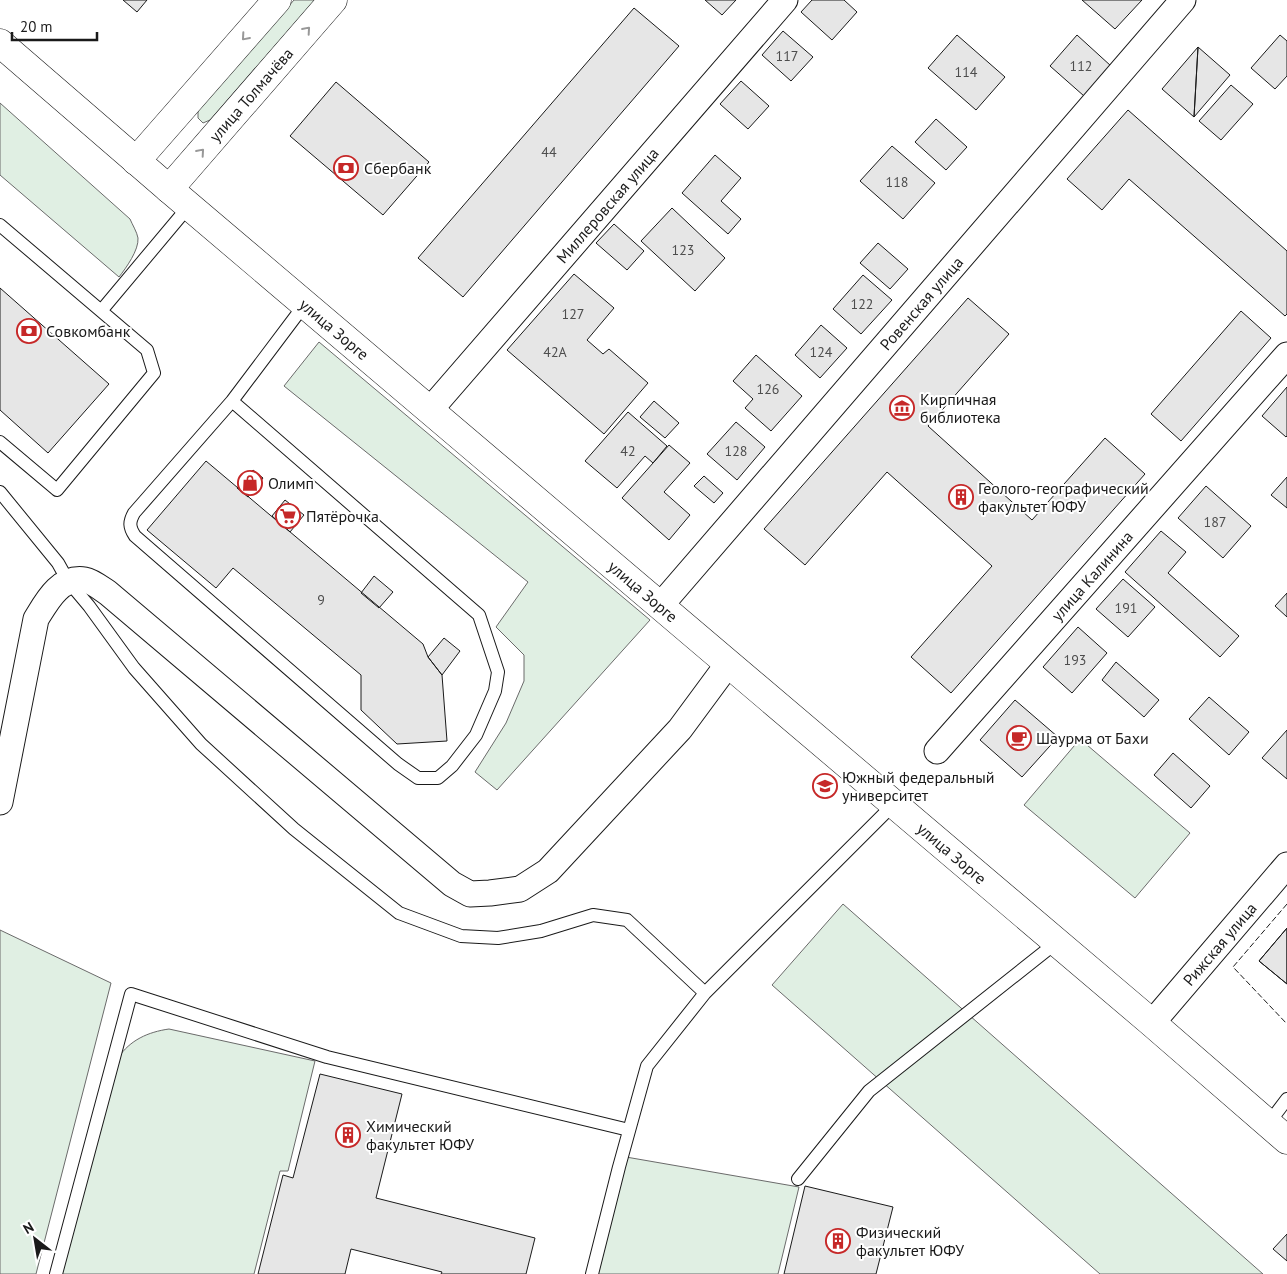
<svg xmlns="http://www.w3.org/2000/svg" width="1287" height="1274" viewBox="0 0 1287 1274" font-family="'PT Sans',sans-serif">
  <rect width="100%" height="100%" fill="#fff"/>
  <path fill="#e0efe3" stroke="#6a6a6a" d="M294,0H315L210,120L203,123L198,118V110Z
    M0,103L130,219C132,224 137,232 138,238C139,250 126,268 119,277L0,175Z
    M319,342L650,620L497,790L475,772L506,723L524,681V655L496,627L528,582L284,386Z
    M1080,739L1190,833L1135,898L1024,805Z
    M843,904L1263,1274H1100L772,985Z
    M0,930L111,983L36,1274H0Z
    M169,1029L315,1061L288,1171H280L254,1274H62L118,1058C130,1040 148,1032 169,1029Z
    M626,1157L799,1187L778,1274H597Z"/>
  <path fill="#e6e6e6" stroke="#1a1a1a" d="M123,0H147L137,12Z
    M705,0H736L722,15Z
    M812,0H844L857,12L832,40L801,12Z
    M1082,0H1142L1115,29Z
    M634,8L679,46L463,297L418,258Z
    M783,31L813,57L791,81L762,55Z
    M957,35L1005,77L976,110L928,68Z
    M1077,35L1111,66L1084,96L1050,66Z
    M1280,35L1287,41V76L1275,89L1251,68Z
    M1198,47L1194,117L1162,89Z
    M1198,47L1230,75L1194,117Z
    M741,81L769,106L748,129L720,104Z
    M336,82L429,162L383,215L290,136Z
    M1231,85L1253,104L1221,140L1199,121Z
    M1128,110L1287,251V314L1285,316L1129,179L1102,210L1067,179Z
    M936,119L967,147L946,170L915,142Z
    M892,146L935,183L903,219L860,181Z
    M715,155L741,178L721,201L741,219L728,234L682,193Z
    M672,208L725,258L695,291L641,241Z
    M614,224L644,251L627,270L596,243Z
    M878,243L908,269L890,289L860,263Z
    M574,274L614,308L587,340L603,354L609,349L648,383L604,434L507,350Z
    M863,275L892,300L861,334L833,309Z
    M0,288L109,384L48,453L0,410Z
    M968,298L1009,334L928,426L1032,520L1105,438L1145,474L951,693L911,657L992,566L887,472L805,565L764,529Z
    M1241,311L1271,338L1181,441L1151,414Z
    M821,325L847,348L820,378L795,355Z
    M756,355L802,396L771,431L745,408L753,399L733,381Z
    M1287,387V436L1286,437L1262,416Z
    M654,401L679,423L665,438L640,417Z
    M628,412L667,446L653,463L645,456L617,488L585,461Z
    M736,422L765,447L737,480L707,454Z
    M669,445L690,463L664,492L690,515L669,540L622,498Z
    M206,461L423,644L428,657L442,675L447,741L397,744L361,710V675L233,568L216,588L147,530Z
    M253,470L263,478L248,497L237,488Z
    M704,476L723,493L714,503L694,486Z
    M1287,477V508L1271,495Z
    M1206,486L1251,526L1223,558L1178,518Z
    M285,500L304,515L290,532L272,516Z
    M1161,531L1186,552L1168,573L1239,636L1220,657L1125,572Z
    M374,576L393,592L379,608L361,593Z
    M1123,579L1155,607L1128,637L1096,609Z
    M1287,593V617L1275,606Z
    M1078,627L1107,653L1072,693L1043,667Z
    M444,638L460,651L442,675L428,657Z
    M1116,662L1159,700L1144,717L1102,680Z
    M1209,697L1249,732L1229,755L1189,719Z
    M1015,700L1058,737L1022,777L980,740Z
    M1287,730V779L1262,758Z
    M1173,753L1210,786L1191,808L1154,775Z
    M1287,928V984L1259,961Z
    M1287,928V984L1259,961Z
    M320,1074L402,1094L376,1198L535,1238L526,1274H441L442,1272L351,1249L345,1274H258L283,1175L293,1178Z
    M805,1186L893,1207L876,1274H784Z
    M1287,1234V1261L1273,1249Z"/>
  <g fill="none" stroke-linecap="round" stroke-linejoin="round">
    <defs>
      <path id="service" d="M0,225L147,350L154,373L57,490L0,442
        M101,311L189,206
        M232,401L479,615L498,672L495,691L476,735L452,766L438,778H418L398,764L135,536C129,527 129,522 134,513L232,401L305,304
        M0,492L58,563L68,581L89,606L134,668L201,744L294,829L399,913L461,936L498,938L541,931L593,915L627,920L705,993
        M1268,1124L1287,1099
        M798,1179L869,1091L1057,942
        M56,1274L131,994L327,1057L629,1130
        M592,1274L619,1167L647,1066L705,993L894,804"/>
      <g id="minor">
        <path id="s1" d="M430,410L785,0"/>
        <path id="s2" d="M660,606L1183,0"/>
        <path id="s3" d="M937,751L1287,355"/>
        <path d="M0,802L36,619C47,601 60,576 85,580C92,581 102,589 108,593L452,884L470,894L490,893L520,889L548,871L680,729L728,664"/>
        <path id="s4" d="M1152,1023L1287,865"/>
      </g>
      <g id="tertiary">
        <path d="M136,161L277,0"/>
        <path id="s5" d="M169,189L333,0"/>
      </g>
      <g id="secondary">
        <path id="s6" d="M0,43L169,189L1152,1023L1287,1140"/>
      </g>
    </defs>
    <use href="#service" stroke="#1a1a1a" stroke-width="14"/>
    <use href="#minor" stroke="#1a1a1a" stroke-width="27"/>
    <use href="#tertiary" stroke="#1a1a1a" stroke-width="29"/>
    <use href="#secondary" stroke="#1a1a1a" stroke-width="29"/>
    <use href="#service" stroke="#fff" stroke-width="12"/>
    <use href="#minor" stroke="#fff" stroke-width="25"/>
    <use href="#tertiary" stroke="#fff" stroke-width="28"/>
    <use href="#secondary" stroke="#fff" stroke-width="28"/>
    <path stroke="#1a1a1a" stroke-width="1" stroke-dasharray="6 2.5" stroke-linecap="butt" d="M1287,904L1233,967L1287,1024"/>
  </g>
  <defs><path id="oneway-chevron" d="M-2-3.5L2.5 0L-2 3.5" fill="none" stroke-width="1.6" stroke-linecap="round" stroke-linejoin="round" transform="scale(1.25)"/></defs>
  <g stroke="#989898">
    <use href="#oneway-chevron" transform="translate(307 30) rotate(-49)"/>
    <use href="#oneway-chevron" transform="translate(245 37) rotate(131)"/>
    <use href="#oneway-chevron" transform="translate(201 152) rotate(-49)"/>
  </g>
  <defs>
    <symbol id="bank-ring" viewBox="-11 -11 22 22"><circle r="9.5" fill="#fff" stroke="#c62828" stroke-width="1.5"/><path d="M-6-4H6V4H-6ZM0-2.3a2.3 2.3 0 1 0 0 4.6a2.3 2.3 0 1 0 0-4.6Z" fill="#c62828"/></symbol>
    <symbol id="museum-ring" viewBox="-11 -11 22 22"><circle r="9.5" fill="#fff" stroke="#c62828" stroke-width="1.5"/><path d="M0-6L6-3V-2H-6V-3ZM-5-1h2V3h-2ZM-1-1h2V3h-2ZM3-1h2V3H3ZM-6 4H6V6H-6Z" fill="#c62828"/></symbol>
    <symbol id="shop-ring" viewBox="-11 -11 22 22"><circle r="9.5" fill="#fff" stroke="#c62828" stroke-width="1.5"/><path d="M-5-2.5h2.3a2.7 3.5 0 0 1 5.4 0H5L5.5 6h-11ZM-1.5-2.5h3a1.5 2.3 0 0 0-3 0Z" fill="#c62828"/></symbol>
    <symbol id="building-ring" viewBox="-11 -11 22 22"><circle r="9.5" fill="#fff" stroke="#c62828" stroke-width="1.5"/><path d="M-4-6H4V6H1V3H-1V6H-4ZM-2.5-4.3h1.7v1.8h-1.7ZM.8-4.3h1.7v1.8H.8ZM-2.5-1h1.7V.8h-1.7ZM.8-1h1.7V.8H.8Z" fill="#c62828"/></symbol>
    <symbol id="supermarket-ring" viewBox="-11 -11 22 22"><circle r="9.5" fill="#fff" stroke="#c62828" stroke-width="1.5"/><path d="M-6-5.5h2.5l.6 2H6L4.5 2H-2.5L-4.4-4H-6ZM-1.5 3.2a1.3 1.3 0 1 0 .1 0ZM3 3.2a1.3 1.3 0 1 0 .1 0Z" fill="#c62828"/></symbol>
    <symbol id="cafe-ring" viewBox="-11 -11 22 22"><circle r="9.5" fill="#fff" stroke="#c62828" stroke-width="1.5"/><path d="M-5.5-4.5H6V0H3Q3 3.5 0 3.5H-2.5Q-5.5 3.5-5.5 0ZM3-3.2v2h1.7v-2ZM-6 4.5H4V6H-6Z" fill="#c62828"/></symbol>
    <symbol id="university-ring" viewBox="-11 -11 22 22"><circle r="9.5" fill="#fff" stroke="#c62828" stroke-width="1.5"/><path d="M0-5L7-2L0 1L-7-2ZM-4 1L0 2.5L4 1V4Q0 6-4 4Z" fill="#c62828"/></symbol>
  </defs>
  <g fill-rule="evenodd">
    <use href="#bank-ring" x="332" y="154" width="28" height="28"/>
    <use href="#bank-ring" x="15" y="317" width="28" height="28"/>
    <use href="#museum-ring" x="888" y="394" width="28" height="28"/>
    <use href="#shop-ring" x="236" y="469" width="28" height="28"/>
    <use href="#building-ring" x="947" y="483" width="28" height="28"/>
    <use href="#supermarket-ring" x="274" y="502" width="28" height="28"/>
    <use href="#cafe-ring" x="1005" y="724" width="28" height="28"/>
    <use href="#university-ring" x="811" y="772" width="28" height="28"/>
    <use href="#building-ring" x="334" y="1121" width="28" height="28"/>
    <use href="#building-ring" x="824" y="1227" width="28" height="28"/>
  </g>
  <g text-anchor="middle" stroke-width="4" stroke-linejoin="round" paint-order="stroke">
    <g font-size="14" fill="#4d4d4d">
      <text x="787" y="61">117</text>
      <text x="1081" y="71">112</text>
      <text x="966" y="77">114</text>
      <text x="549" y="157">44</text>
      <text x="897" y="187">118</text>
      <text x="683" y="255">123</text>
      <text x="862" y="309">122</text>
      <text x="573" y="319">127</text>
      <text x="555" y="357">42А</text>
      <text x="821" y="357">124</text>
      <text x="768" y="394">126</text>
      <text x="628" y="456">42</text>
      <text x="736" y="456">128</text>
      <text x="1215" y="527">187</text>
      <text x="321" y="605">9</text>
      <text x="1126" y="613">191</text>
      <text x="1075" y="665">193</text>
    </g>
    <g font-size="16" fill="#1a1a1a" stroke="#fff">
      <text dy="6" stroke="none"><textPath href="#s5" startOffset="125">улица Толмачёва</textPath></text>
      <text dy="6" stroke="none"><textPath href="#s1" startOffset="271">Миллеровская улица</textPath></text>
      <text dy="6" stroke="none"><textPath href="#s2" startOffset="400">Ровенская улица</textPath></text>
      <text dy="6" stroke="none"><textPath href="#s6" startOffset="440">улица Зорге</textPath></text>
      <text dy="6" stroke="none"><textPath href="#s3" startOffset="234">улица Калинина</textPath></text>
      <text dy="6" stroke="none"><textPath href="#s6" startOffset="845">улица Зорге</textPath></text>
      <text dy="6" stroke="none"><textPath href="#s6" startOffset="1250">улица Зорге</textPath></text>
      <text dy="6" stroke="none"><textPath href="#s4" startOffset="104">Рижская улица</textPath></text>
    </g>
    <g font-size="16" fill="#1a1a1a" stroke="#fff" text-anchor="start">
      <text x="364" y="174">Сбербанк</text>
      <text x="46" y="337">Совкомбанк</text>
      <text x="920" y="405">Кирпичная<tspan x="920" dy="18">библиотека</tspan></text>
      <text x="268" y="489">Олимп</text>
      <text x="978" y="494">Геолого-географический<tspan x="978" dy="18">факультет ЮФУ</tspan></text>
      <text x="306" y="522">Пятёрочка</text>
      <text x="1036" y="744">Шаурма от Бахи</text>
      <text x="842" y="783">Южный федеральный<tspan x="842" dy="18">университет</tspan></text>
      <text x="366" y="1132">Химический<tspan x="366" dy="18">факультет ЮФУ</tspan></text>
      <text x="856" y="1238">Физический<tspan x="856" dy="18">факультет ЮФУ</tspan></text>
    </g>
  </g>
  <g transform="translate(35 1239) rotate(329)" stroke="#ffffff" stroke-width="4" paint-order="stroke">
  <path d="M0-4L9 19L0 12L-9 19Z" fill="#1a1a1a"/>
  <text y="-8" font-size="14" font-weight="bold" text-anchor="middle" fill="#1a1a1a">N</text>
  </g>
  <path d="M12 32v8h85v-8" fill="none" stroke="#1a1a1a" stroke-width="2.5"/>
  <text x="20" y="32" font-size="15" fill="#1a1a1a" stroke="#ffffff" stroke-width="4" paint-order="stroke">20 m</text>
</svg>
